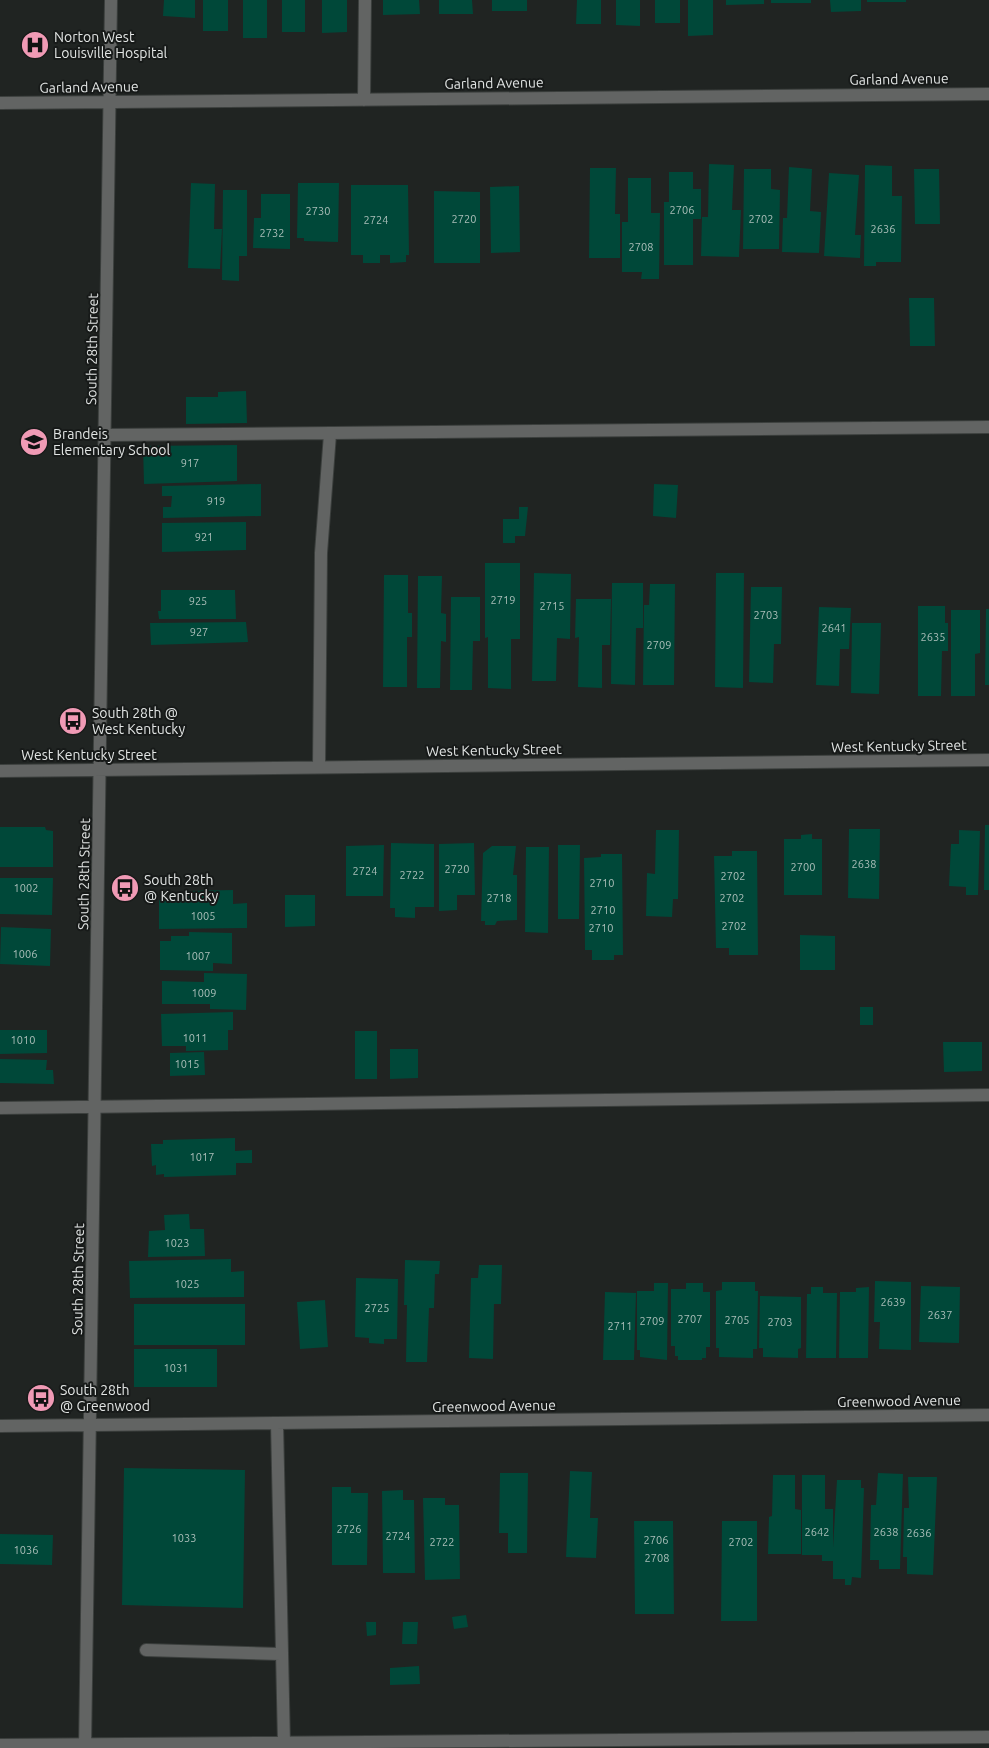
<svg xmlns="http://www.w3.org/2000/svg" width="989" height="1748" viewBox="0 0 989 1748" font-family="Ubuntu,sans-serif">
  <rect width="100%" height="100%" fill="#202422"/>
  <path fill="#004839" d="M164,0H195V18L163,16Z
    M203,0H228V31H203Z
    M243,0H267V38H243Z
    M282,0H305V32H282Z
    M322,0H347V32L322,33Z
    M383,0H419L420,14L383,15Z
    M439,0H472L473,14H439Z
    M492,0H527V11H492Z
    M577,0H601V24H576Z
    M616,0H640V26L616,25Z
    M655,0H680V23H655Z
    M688,0H713V35L688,36Z
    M726,0H764V4L726,5Z
    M771,0H811V3H771Z
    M830,0H861V11L831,12Z
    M867,0H906V2H867Z
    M709,164L734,165L732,210H741L739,257L701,256L702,217H708Z
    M865,165L892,166V196H902L901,262H876V266H864Z
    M789,167L812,169L810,211L821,212L819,253L782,252L783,218H787Z
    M590,168H616L615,214H620V258H589Z
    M744,169H771V189L780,190L779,249H743Z
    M914,169H939L940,224H915Z
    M669,172H693V189H701V219H693V265H664V202H669Z
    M829,173L859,175L855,235H861L860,258L824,256Z
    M628,178H651V213H660L659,279H641L642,272H622V222H628Z
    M191,183L215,184L214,229H222L220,269L188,268Z
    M298,183H339L338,242L304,241V238H297Z
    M351,185H408L409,255H406V262L390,263V255H380V263H363V255H351Z
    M519,186L520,252L491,253L490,187Z
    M223,190H247V256H239V281L222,280Z
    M434,191L480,192V263H434Z
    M261,194H290V249L253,248L254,218H261Z
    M909,298H934L935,346H910Z
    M246,391L247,423L186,424V397H218V392Z
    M237,445V481L144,484L143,446Z
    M261,484V516L163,518V507H171L172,496H162V486Z
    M654,484L678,485L676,518L653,516Z
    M519,507H528L525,536H515V543H503V519H519Z
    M246,522V550L162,552V523Z
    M485,563H520V639H511V689L488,688V637L485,638Z
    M534,573L571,574L570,639L557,638L556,681H532Z
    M716,573H744L743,688L715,687Z
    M384,575H408V613H412V637H407V687H383Z
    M418,576H442L441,613L446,614V642L441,641L440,688H417Z
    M612,583H643V628H636L635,685L611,684Z
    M650,584H675L674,685H643L644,605H649Z
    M751,587H782L781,644H774L773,683L749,682Z
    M161,590H235L236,619H159L158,611H161Z
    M451,597H480V641H473L472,690H450Z
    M576,599H611L610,645H602V688L578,687L579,637L575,638Z
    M918,606H945V623H948V651H942L941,696H918Z
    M819,607L851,608L849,649H840L839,686L816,685Z
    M986,609H989V685H985Z
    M951,610H980V653L975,654V696H951Z
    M246,622L248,642L151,645L150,623Z
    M852,623H881L879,694L851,693Z
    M985,825H989V890H984Z
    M0,827H45L46,830L53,831V867H0Z
    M849,829H880L879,899L848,898Z
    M656,830H679L678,899H673L672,917L646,916L647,873L655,874Z
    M959,830L980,831L978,895H966V887L949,886L951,844H959Z
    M812,834V839H822V895H784V839H801V835Z
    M391,843L434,844V907H415V918L395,917V908H390Z
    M474,843L475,895H457V910L439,911V844Z
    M384,845L383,896H346V846Z
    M558,845H580L579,919H558Z
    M492,846H516L513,875H517V920L497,921L495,925H485V921H481L483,853Z
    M526,847H549L548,933L525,932Z
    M732,851H757L758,955H729V948H716L714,856H732Z
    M601,854H622L623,955H614V960H592V950H585L584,858L601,857Z
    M0,878H53L52,915L0,914Z
    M233,890V904L247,903V928L159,929V900H169V897H186V891Z
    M285,895H315V926L285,927Z
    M1,927L51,929L50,966L0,964Z
    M189,932L232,933V964L213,963V971L160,970V941H171V936H189Z
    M800,935L835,936V970H800Z
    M204,973L247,974L246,1010L210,1009V1004H162V981L204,982Z
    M860,1007H873V1025H860Z
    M233,1012V1030H228V1050L186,1051V1046H162L161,1014Z
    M0,1030H47V1053L0,1054Z
    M355,1031H377V1079H355Z
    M943,1042H982V1071L944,1072Z
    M390,1049H418V1078L390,1079Z
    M204,1052L205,1075L170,1076V1053Z
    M0,1059L47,1060L46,1070H53L54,1084L0,1083Z
    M235,1138V1151L252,1150V1163H236V1175L164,1177V1174L156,1175V1165L152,1166L151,1144H163V1140Z
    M189,1214L190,1229H204L205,1256L148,1257L149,1231L165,1230L164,1215Z
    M231,1259V1272L244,1271V1297L130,1298L129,1261Z
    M405,1260L440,1261L439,1274H435L434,1308H429L427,1362H406L407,1305H404Z
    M479,1265H502L501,1304H494L493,1359L469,1358L471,1278H478Z
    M356,1278L398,1279L397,1339H384V1344L369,1343V1338L355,1337Z
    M875,1281L911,1282V1350L879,1349L880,1322H874Z
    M722,1282H755V1291H758L757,1349H753V1358L719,1357V1348H716V1291L722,1290Z
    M654,1283H668L667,1360L640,1357V1350H637V1291H654Z
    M686,1283H703V1292H710V1347H706V1358H702V1360H678V1356H675V1346H671V1289H686Z
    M921,1286L960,1287L959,1343L919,1342Z
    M811,1287H823V1293H837L836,1358H806L807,1294H811Z
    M869,1287L868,1358H839L840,1292H856V1288Z
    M605,1292L636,1293L634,1360H603Z
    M760,1296L801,1297V1348L798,1349V1358L763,1357V1348H759Z
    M325,1300L328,1347L300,1349L297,1302Z
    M134,1304H245V1345H134Z
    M134,1349H217V1387H134Z
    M124,1468L245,1470L243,1608L122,1605Z
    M570,1471L592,1472L590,1518H598L596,1558L566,1557Z
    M500,1473H528L527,1553H508V1533H499Z
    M878,1473L903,1474L900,1569H879V1560H870L871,1505H876Z
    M773,1475H795V1509L801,1510V1554H768L769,1517L772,1516Z
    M802,1475H825V1509H833V1548L837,1480H861V1488H864L861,1578L852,1577L851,1585H845V1579H833V1561H822V1555H802Z
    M908,1477H937L933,1575L907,1574V1557H903L904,1508H909Z
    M332,1487H351V1493H368L367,1565H332Z
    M403,1490V1500H414L415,1573H383L382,1491Z
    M423,1498H445V1505H459L460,1579L425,1580Z
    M634,1521H673L674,1614H635Z
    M722,1521H757V1621H721Z
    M0,1534L53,1535L52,1565L0,1564Z
    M466,1615L468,1627L454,1629L452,1617Z
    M366,1622H376V1635L367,1636Z
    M403,1622H418L417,1644H402Z
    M419,1666L420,1684L390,1685V1668Z"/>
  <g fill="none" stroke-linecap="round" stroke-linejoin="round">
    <defs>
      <path id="minor" d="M364,100L365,0
        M0,103L989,94
        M105,435L989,427
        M319,767L321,553L330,434
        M0,771L989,760
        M0,1108L989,1095
        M277,1423L284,1744
        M0,1426L989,1415
        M146,1650L280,1654
        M0,1745L989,1737
        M85,1748L111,0"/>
    </defs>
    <use href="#minor" stroke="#3b3f3d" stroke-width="14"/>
    <use href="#minor" stroke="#626463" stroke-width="12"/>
  </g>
  <defs>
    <symbol id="hospital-disc" viewBox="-11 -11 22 22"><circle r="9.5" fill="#f09ab5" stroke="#171a19"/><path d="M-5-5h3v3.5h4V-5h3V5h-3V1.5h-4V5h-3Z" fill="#111"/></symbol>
    <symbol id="school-disc" viewBox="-11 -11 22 22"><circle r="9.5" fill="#f09ab5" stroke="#171a19"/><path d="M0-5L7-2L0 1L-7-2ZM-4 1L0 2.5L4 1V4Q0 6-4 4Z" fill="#111"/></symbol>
    <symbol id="bus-disc" viewBox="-11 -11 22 22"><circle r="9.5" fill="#f09ab5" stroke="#171a19"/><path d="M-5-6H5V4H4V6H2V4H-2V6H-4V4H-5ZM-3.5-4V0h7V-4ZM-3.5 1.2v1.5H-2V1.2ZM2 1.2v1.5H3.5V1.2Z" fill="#111"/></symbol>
  </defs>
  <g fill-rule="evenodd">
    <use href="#hospital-disc" x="19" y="29" width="32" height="32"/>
    <use href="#school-disc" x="18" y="426" width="32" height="32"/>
    <use href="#bus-disc" x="57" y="705" width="32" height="32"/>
    <use href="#bus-disc" x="109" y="872" width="32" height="32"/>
    <use href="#bus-disc" x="25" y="1382" width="32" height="32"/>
  </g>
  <g text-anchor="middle" stroke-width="4" stroke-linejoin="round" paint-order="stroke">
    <g font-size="11" fill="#aabeb9">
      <text x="682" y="214">2706</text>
      <text x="318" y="215">2730</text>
      <text x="464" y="223">2720</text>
      <text x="761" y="223">2702</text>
      <text x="376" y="224">2724</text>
      <text x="883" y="233">2636</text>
      <text x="272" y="237">2732</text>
      <text x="641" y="251">2708</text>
      <text x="190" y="467">917</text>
      <text x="216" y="505">919</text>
      <text x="204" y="541">921</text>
      <text x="503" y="604">2719</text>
      <text x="198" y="605">925</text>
      <text x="552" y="610">2715</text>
      <text x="766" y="619">2703</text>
      <text x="834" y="632">2641</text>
      <text x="199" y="636">927</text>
      <text x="933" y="641">2635</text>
      <text x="659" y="649">2709</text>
      <text x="864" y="868">2638</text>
      <text x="803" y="871">2700</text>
      <text x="457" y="873">2720</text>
      <text x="365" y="875">2724</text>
      <text x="412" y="879">2722</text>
      <text x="733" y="880">2702</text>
      <text x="602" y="887">2710</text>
      <text x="26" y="892">1002</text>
      <text x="499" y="902">2718</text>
      <text x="732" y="902">2702</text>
      <text x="603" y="914">2710</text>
      <text x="203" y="920">1005</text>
      <text x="734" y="930">2702</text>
      <text x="601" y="932">2710</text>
      <text x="25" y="958">1006</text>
      <text x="198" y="960">1007</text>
      <text x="204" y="997">1009</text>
      <text x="195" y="1042">1011</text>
      <text x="23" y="1044">1010</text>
      <text x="187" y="1068">1015</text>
      <text x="202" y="1161">1017</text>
      <text x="177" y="1247">1023</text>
      <text x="187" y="1288">1025</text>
      <text x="893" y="1306">2639</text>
      <text x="377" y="1312">2725</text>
      <text x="940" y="1319">2637</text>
      <text x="690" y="1323">2707</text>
      <text x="737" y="1324">2705</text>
      <text x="652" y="1325">2709</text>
      <text x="780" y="1326">2703</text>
      <text x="620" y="1330">2711</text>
      <text x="176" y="1372">1031</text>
      <text x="349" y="1533">2726</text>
      <text x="817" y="1536">2642</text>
      <text x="886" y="1536">2638</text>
      <text x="919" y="1537">2636</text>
      <text x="398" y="1540">2724</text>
      <text x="184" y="1542">1033</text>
      <text x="656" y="1544">2706</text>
      <text x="442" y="1546">2722</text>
      <text x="741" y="1546">2702</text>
      <text x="26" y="1554">1036</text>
      <text x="657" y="1562">2708</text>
    </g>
    <g font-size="14" fill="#e2e5e4" stroke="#171a19" text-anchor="start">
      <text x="54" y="42">Norton West<tspan x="54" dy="16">Louisville Hospital</tspan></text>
      <text x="53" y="439">Brandeis<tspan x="53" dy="16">Elementary School</tspan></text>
      <text x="92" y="718">South 28th @<tspan x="92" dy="16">West Kentucky</tspan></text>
      <text x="144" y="885">South 28th<tspan x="144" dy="16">@ Kentucky</tspan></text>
      <text x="60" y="1395">South 28th<tspan x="60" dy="16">@ Greenwood</tspan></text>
    </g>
    <g font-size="14" fill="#e2e5e4" stroke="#171a19">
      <text transform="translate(899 79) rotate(-1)" y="5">Garland Avenue</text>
      <text transform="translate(494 83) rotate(-1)" y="5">Garland Avenue</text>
      <text transform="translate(89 87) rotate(-1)" y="5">Garland Avenue</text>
      <text transform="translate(92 349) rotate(-89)" y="5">South 28th Street</text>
      <text transform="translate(899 746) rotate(-1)" y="5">West Kentucky Street</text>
      <text transform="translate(494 750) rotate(-1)" y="5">West Kentucky Street</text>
      <text x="89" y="760">West Kentucky Street</text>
      <text transform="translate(84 874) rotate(-89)" y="5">South 28th Street</text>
      <text transform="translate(78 1279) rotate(-89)" y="5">South 28th Street</text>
      <text transform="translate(899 1401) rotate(-1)" y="5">Greenwood Avenue</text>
      <text transform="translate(494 1406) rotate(-1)" y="5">Greenwood Avenue</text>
    </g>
  </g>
</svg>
